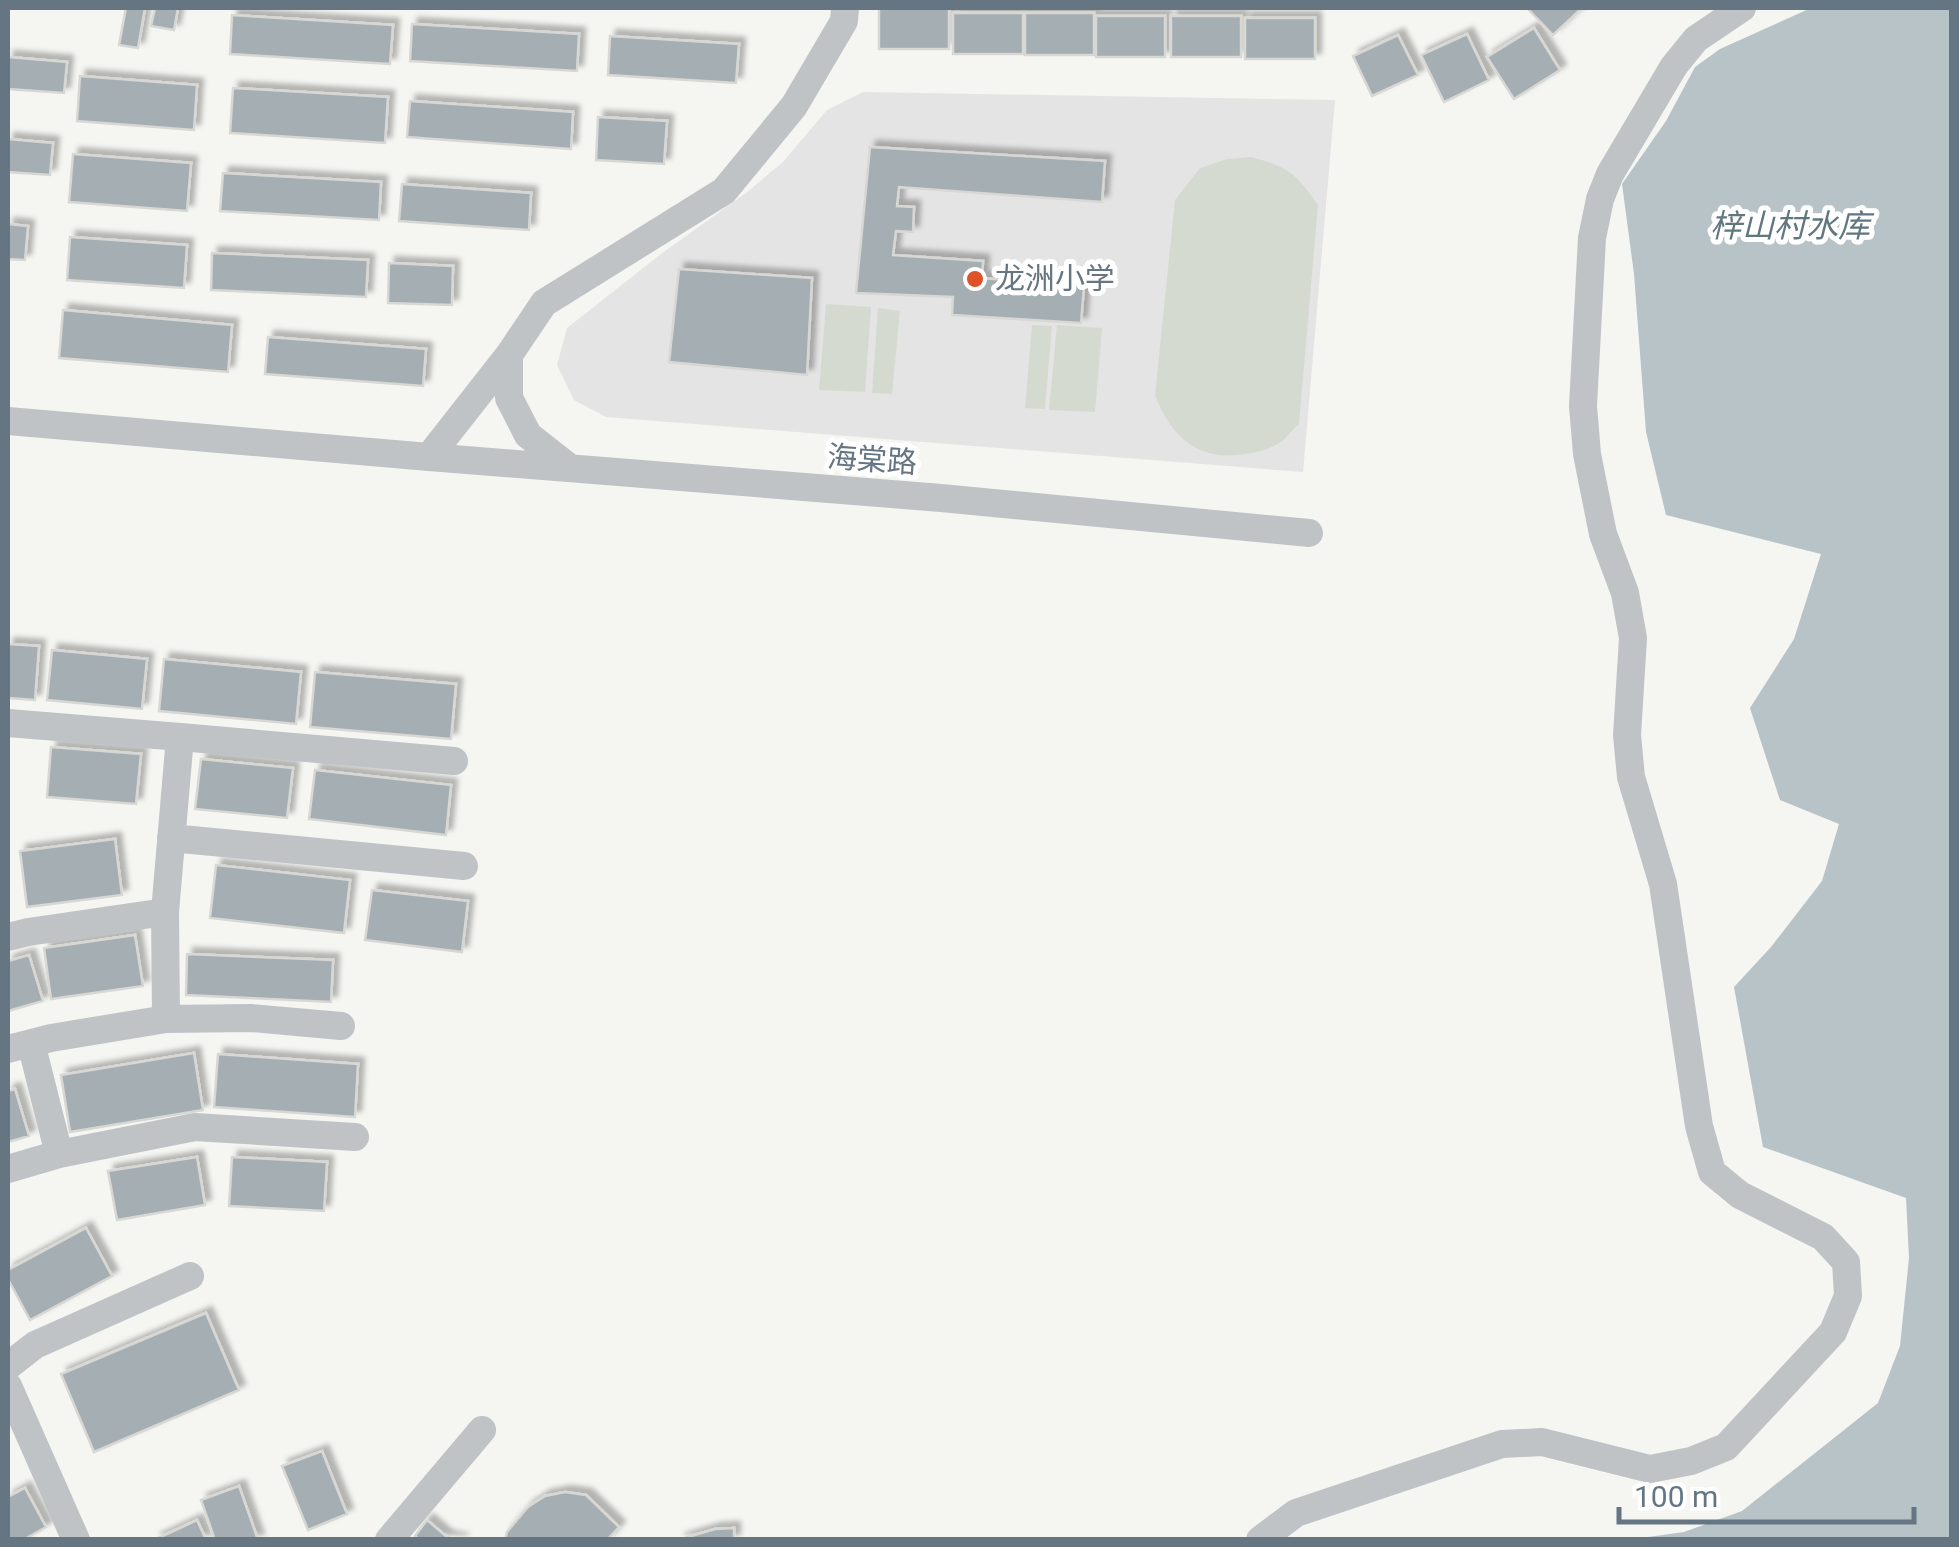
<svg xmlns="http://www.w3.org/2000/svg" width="1959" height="1547" viewBox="0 0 1959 1547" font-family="Roboto,'Noto Sans SC',sans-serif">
  <defs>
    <filter id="shadow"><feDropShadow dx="6" dy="-6" stdDeviation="2.5" flood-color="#0004"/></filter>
  </defs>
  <rect width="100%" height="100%" fill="#f5f5f2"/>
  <path fill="#e3e4e3" d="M863,92L1335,100L1303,472L606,417L574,400L557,365L567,328L661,254L746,193L783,162L827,110Z"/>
  <path fill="#d5dad1" d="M1251,157C1288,167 1296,173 1318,205L1299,424C1293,429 1288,436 1282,441C1272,449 1257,452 1245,454C1197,462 1171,436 1155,395L1175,200L1200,168L1227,159Z
    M826,304L871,307L865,392L819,390Z
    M878,308L900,311L892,394L872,393Z
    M1032,325L1052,326L1045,409L1025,408Z
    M1057,325L1102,328L1095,412L1049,410Z"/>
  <path fill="#b7c3c7" d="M1811,8H1951V1539H1634L1684,1532L1742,1511L1878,1403L1900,1346L1909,1258L1906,1198L1763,1147L1734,987L1771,947L1822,881L1839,824L1780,800L1750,708L1794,639L1821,554L1666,515L1646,432L1634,274L1622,184L1666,121L1695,67L1720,49Z"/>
  <path fill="#a5aeb3" stroke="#d7d7d4" stroke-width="2.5" filter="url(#shadow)" d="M126,8H145L138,48L119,45Z
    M155,8H178L174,30L151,26Z
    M879,8H949V49H879Z
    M1527,8H1582L1553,35Z
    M953,13H1023V54H953Z
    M1025,13H1094V55H1025Z
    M232,15L393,25L390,64L230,54Z
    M1096,16H1165V57H1096Z
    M1171,16H1241V57H1171Z
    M1245,18H1315V59H1245Z
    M412,24L579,34L577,71L410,61Z
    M1534,28L1560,70L1514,99L1487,57Z
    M1467,34L1489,80L1444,102L1421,55Z
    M1398,35L1418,75L1372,96L1353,56Z
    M610,36L739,44L736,83L608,75Z
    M8,57L67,62L64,93L8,89Z
    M80,76L197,85L194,130L77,121Z
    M233,88L388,97L385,143L230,133Z
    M410,101L573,112L571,149L407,137Z
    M598,117L667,121L664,164L596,160Z
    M8,139L53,143L50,175L8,172Z
    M870,147L1105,161L1102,202L899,187L897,206L914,207L913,232L896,231L893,255L983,261L982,278L1084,286L1081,323L952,315L953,297L856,293Z
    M73,154L191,163L187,211L69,202Z
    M223,173L381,182L379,220L220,211Z
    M402,184L531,193L529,230L399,221Z
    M8,224L28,226L25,260L8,259Z
    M70,237L187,245L184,288L67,280Z
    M212,253L368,260L366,297L211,290Z
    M389,263L453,266L452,305L388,303Z
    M679,269L812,278L807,375L669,362Z
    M63,310L232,325L228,372L59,358Z
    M268,337L426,349L423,386L265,374Z
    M8,644L39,646L35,700L8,698Z
    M52,650L147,659L142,709L47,700Z
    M164,659L301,672L296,724L159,711Z
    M315,672L456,684L451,739L310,727Z
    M51,747L141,754L136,804L47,797Z
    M201,759L293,768L287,818L195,809Z
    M315,770L451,785L446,835L309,819Z
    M115,839L122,895L27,907L20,851Z
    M216,865L350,880L344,933L210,918Z
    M372,890L468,901L462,952L365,940Z
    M135,935L143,986L51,999L44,948Z
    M187,954L333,960L331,1002L186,995Z
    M29,955L43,1001L8,1011V961Z
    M194,1053L203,1110L70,1132L61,1075Z
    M218,1054L358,1064L355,1117L214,1107Z
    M15,1089L29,1136L8,1142V1091Z
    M197,1157L205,1205L117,1220L108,1171Z
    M232,1157L327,1162L324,1211L229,1206Z
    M86,1228L112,1276L30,1320L8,1279V1270Z
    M206,1313L239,1390L94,1452L61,1374Z
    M322,1451L347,1514L308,1530L282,1466Z
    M239,1486L258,1540H215L201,1500Z
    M25,1488L46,1527L23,1540H8V1497Z
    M565,1492L586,1495L619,1527L607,1540H505L507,1532L528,1507L545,1496Z
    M197,1520L206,1540H154Z
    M427,1520L447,1537L463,1540H420L415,1536Z
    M734,1528V1540H678L715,1529Z"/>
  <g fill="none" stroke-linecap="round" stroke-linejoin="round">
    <path stroke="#bfc3c6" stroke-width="28" d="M509,355V398L528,435L570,468
      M8,421L429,457L509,355L544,303L724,191L794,106L844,21L845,8
      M429,457L941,498L1309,533
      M8,723L180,737L165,912L166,1019
      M180,737L454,761
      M171,838L464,866
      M8,937L28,932L165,912
      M31,1043L59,1154
      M8,1049L51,1038L166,1019L251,1018L341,1026
      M8,1169L59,1154L195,1127L355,1137
      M8,1366L35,1345L190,1276
      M8,1386L76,1540
      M389,1540L482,1430
      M1260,1540L1296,1513L1502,1444L1542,1442L1650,1469L1691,1461L1726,1447L1833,1332L1848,1296L1846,1262L1823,1237L1740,1195L1712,1172L1699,1126L1663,884L1631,777L1627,735L1633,638L1625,593L1603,534L1587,454L1583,406L1592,238L1600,199L1610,174L1674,66L1696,39L1742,8"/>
  </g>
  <circle fill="#de5129" stroke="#fff" stroke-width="4" cx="975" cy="279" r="10"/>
  <g text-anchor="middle" stroke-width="10" stroke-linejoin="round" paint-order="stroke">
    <g font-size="30" fill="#657682" stroke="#fff" text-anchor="start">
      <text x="995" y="289">龙洲小学</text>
    </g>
    <g font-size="30" fill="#657682" stroke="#fff">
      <text transform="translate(872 460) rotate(4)" y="10">海棠路</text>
    </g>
    <g font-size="32" font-style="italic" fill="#61777f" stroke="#fff">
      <text x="1790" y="237">梓山村水库</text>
    </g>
  </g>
  <rect width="1959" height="1547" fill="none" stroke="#657682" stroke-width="20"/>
  <path d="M1619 1507v15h295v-15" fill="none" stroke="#657682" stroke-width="5"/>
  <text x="1634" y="1507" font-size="30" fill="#657682" stroke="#ffffff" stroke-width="8" paint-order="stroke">100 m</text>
</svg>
